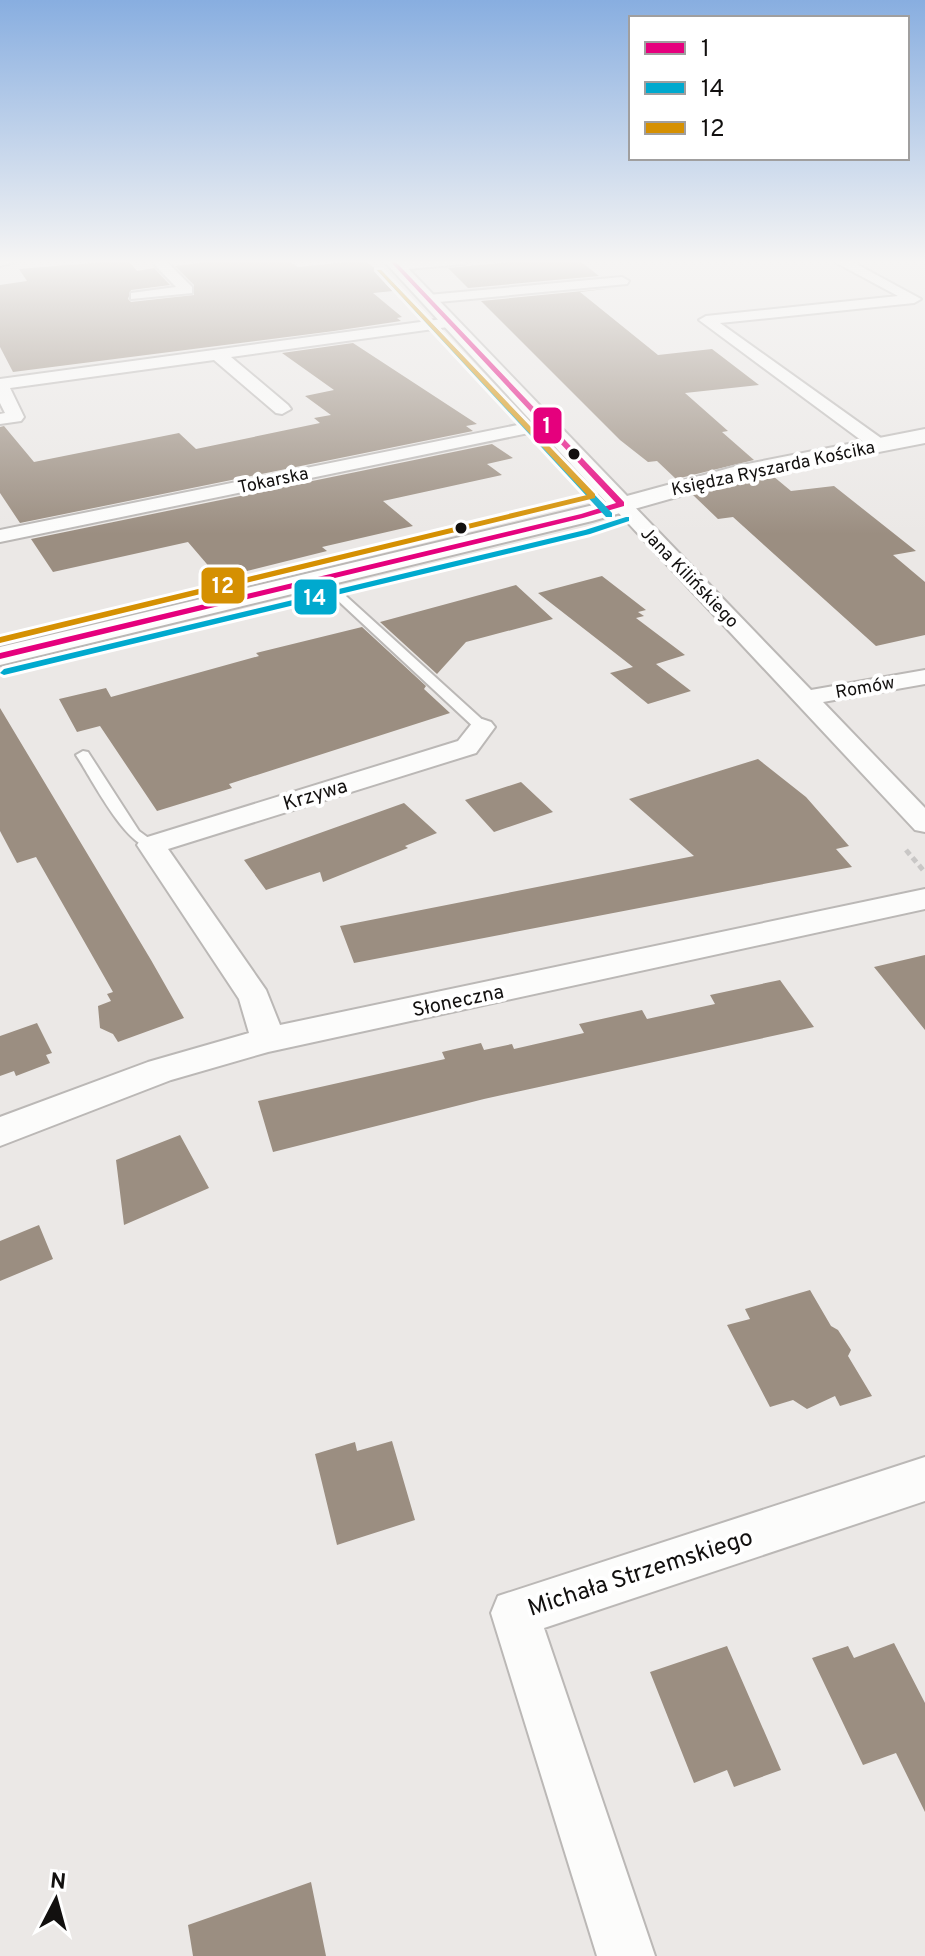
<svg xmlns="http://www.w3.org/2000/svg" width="925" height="1956" viewBox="0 0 925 1956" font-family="Overpass,sans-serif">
  <rect width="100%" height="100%" fill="#ebe8e6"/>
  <path fill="#9b8e81" d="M128,260L137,271L154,268L170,285L131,290L128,299L131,302L194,295V285L175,266L221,260H288L298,267L364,260L403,290L373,293L402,317L397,318L401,321L334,331L13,372L0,347V285L27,281L19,269Z
    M531,260H579L599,276L468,288L448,268Z
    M614,288L580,292L658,355L712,349L759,385L685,393L728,431L722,432L754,460L676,479L657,461L648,462L620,440L481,301Z
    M353,343L477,424L466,426L473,431L20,523L0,493V427L4,426L34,462L179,433L196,449L320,423L314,418L331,415L305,396L334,390L282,353Z
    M492,444L513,458L487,464L502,475L383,501L413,526L322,547L327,551L243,572L239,577H218L188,542L53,572L31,539Z
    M773,476L791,491L834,486L916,551L893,555L925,582V635L876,646L733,517L718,519L693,495Z
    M602,576L646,610L638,612L644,616L636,618L685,655L656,664L691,691L648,704L610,673L633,667L538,593Z
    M516,585L553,619L466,642L437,674L380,622Z
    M362,627L426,686L424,689L450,713L229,784L232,788L157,811L100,726L77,732L59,699L106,688L111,697L259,656L256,653Z
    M0,708L151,960L184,1018L118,1042L113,1034L100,1028L98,1006L111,1001L107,994L113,992L36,857L17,863L0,831Z
    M758,759L806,797L849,846L836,849L852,867L354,963L340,926L694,856L629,799Z
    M521,782L553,812L494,832L465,800Z
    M404,803L437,833L405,846L408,848L323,882L320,872L266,890L244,860Z
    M925,955V1030L874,967Z
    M780,980L814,1027L484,1099L273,1152L258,1101L445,1059L442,1052L481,1043L484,1050L512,1044L514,1049L584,1033L579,1024L642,1010L647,1019L715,1004L710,995Z
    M37,1023L52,1053L46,1055L50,1063L16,1076L14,1071L0,1076V1036Z
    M180,1135L209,1188L124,1225L116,1160Z
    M39,1225L53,1259L0,1281V1241Z
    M810,1290L831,1326L838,1330L851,1350L848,1356L872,1396L840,1406L835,1396L807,1409L793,1400L770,1407L727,1325L750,1319L745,1309Z
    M392,1441L415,1520L337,1545L315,1454L355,1442L357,1451Z
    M894,1643L925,1703V1812L896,1753L863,1765L812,1658L848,1646L854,1658Z
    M727,1646L781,1770L734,1787L727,1770L694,1783L650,1672Z
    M311,1882L326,1956H193L188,1925Z"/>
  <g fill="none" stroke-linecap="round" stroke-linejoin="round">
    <defs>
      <path id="service" d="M317,577H325L487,724V730H477L317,581Z
        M83,751L88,752L139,831L158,845L156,848C128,853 91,777 76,755Z"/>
      <path id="minor" d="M0,260H21L0,266Z
        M150,260H165L192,287V293L131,299V293L176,287Z
        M416,260H471L464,264L396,270L389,266L396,262Z
        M831,260H849L921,299L914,303L720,323L885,441L888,445L885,449H873L699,320L706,316L898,296Z
        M622,277L629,281L627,284L428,303L421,299L428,295Z
        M450,318L455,320V326L231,357L288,405L291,409L282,414L276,413L214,360L10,388L24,417L21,421L0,424V414L5,413L0,403V379Z
        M547,419L553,420L556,424L553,428L0,542V530Z
        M621,498L628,500L811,690L925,670V684L823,702L925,808V832L915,830L614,508L611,504Z
        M482,719L491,722L495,727L476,753L168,849L266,990L280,1025L925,889V909L268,1052L171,1080L0,1146V1117L148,1062L249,1033L239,999L137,845L141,839L458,741L473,722Z
        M925,1457V1501L544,1628L655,1956H597L491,1613L498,1596Z"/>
      <path id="tertiary" d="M383,260H400L627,496L737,466L925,429V443L740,479L592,521L0,665V647L606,502Z"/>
    </defs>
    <use href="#service" stroke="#bbb8b6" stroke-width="4"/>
    <use href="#minor" stroke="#bbb8b6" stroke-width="4"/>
    <use href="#tertiary" stroke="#bbb8b6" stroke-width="4"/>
    <path stroke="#c9c7c6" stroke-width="5" stroke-dasharray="6 4" stroke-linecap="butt" d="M906,850L923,870"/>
    <use href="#service" fill="#fcfcfb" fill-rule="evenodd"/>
    <use href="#minor" fill="#fcfcfb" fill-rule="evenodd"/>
    <use href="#tertiary" fill="#fcfcfb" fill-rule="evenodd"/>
    <defs>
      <path id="bus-1" d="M389,260H394L624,502V506L583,518L0,659V653L581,514L616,503Z"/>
      <path id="bus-2" d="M377,270H381L612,513V517H606Z
        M626,517H629V521L590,534L4,675L0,673L4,669L585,530Z"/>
      <path id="bus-3" d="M377,270H381L595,494V498L0,643V637L587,495Z"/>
    </defs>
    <use href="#bus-1" stroke="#fff" stroke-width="6"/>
    <use href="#bus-2" stroke="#fff" stroke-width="6"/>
    <use href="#bus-3" stroke="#fff" stroke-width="6"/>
    <use href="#bus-1" fill="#e5007d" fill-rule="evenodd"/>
    <use href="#bus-2" fill="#00a9ce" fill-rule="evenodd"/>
    <use href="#bus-3" fill="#d59002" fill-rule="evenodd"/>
  </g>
  <linearGradient id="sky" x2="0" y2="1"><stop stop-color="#88aee0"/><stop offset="0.49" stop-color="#f6f5f4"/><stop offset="1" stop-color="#f6f5f4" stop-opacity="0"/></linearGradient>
  <rect width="925" height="534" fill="url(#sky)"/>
  <g fill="#12100f" stroke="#fff" stroke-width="3">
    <circle cx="574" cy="454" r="7"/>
    <circle cx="461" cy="528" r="7"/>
  </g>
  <g text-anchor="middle" stroke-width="8" stroke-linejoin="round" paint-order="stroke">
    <g font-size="18" fill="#12100f" stroke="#fff">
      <text transform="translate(773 468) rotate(-12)" y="6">Księdza Ryszarda Kościka</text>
      <text transform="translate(273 480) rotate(-12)" y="6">Tokarska</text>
      <text transform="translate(690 577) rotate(46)" y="6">Jana Kilińskiego</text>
      <text transform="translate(865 687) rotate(-10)" y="6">Romów</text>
    </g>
    <g font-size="20" fill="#12100f" stroke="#fff">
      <text transform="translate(315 794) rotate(-17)" y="7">Krzywa</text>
      <text transform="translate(458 1000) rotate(-12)" y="7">Słoneczna</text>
    </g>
    <g font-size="24" fill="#12100f" stroke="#fff">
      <text transform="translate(640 1572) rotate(-18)" y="8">Michała Strzemskiego</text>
    </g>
  </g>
  <g stroke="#fff" stroke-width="3">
    <rect x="532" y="406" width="31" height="39" rx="8" fill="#e5007d"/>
    <rect x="200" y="566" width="46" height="39" rx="8" fill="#d59002"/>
    <rect x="293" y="578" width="45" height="38" rx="8" fill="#00a9ce"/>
  </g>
  <g font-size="22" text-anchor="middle" font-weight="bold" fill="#fff">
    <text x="547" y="433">1</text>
    <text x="223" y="593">12</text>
    <text x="315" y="605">14</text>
  </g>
  <rect x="629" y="16" width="280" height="144" fill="#ffffff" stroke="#a09f9f" stroke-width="2"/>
  <rect x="645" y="42" width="40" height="12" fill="#e5007d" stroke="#a09f9f" stroke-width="2"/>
  <text x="701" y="56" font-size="24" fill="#12100f">1</text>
  <rect x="645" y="82" width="40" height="12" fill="#00a9ce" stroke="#a09f9f" stroke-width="2"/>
  <text x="701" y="96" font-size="24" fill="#12100f">14</text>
  <rect x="645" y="122" width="40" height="12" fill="#d59002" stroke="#a09f9f" stroke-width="2"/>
  <text x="701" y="136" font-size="24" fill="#12100f">12</text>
  <g transform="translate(56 1900) rotate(6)" stroke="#ffffff" stroke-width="6" paint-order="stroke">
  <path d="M0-6L14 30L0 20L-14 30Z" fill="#12100f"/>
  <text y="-12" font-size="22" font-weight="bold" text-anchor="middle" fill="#12100f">N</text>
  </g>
</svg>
